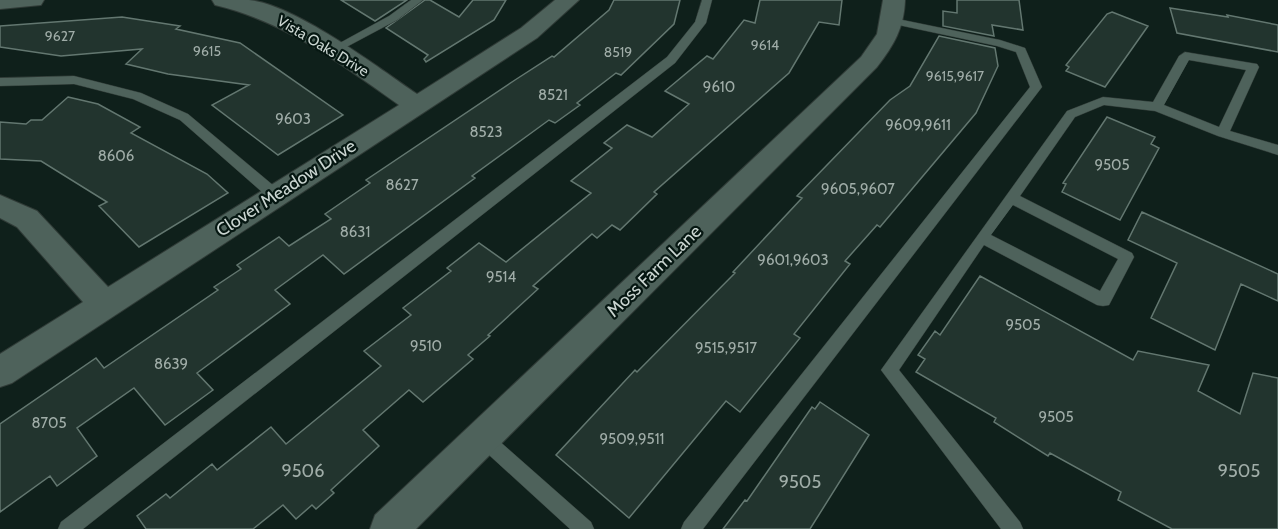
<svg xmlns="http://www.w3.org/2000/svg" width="1278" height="529" viewBox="0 0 1278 529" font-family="Cabin,sans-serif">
  <rect width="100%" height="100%" fill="#0f201b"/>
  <path fill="#22342e" stroke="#637770" stroke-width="1.5" d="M341,0H407L375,21Z
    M425,0H430L459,17L473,0H506L494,20L426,62L424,59L428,55L386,28Z
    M614,0H680L674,24L621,75L616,73L577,103L580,105L555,123L549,120L472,176L475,178L344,274L323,255L275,290L290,304L197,373L213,390L165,425L134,388L77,428L97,456L57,486L50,476L0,512V424L96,358L104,368L218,290L214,287L241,269L237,265L279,237L289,246L331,219L325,214L370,183L366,180L515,80L552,56L554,57L609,10Z
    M760,0H842L839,25L819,22L789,73L654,192L657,194L620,230L612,225L597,238L592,234L533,286L538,289L488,335L490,336L468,355L473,359L423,402L409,390L363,430L379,446L331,490L334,493L316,509L312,505L296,519L283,505L253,529H146L137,516L166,494L170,498L212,464L217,470L271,427L286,444L381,366L364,351L411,315L403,308L451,271L447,268L479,243L506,262L591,193L571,181L612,148L604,143L627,125L652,137L689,104L665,91L707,56L713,59L744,20L755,23Z
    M957,0H1019L1023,30L992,25L994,36L943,26V11L957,13Z
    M1170,8L1228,17L1227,15L1278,25V52L1177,33Z
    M1112,12L1148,26L1105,87L1066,71L1069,67L1066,65L1107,14Z
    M122,17L180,26L176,29L240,43L343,115L278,155L212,105L249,85L168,74L126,64L142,49L61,56L0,47V26Z
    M939,36L995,48L998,66L976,113L880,227L877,225L845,261L850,264L794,334L800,338L740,412L726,401L629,518L556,455L635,370L637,372L735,273L733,272L802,198L797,196L890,100L910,86Z
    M68,97L98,104L140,127L131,133L207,174L228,193L139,247L99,206L107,202L41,161L0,159V122L26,124L31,120H42Z
    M1107,117L1155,137L1151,144L1159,148L1120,220L1062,192L1066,184L1063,183Z
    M1142,212L1278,274V301L1241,284L1215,350L1151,318L1177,263L1128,240Z
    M980,276L1133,360L1138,351L1209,365L1198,391L1240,414L1253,373L1278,378V529H1172L1118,500L1121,492L1050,453L1048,456L994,422L996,418L916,372L925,359L918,355L935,331L940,335Z
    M820,402L869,435L810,529H723L745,500L747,501L812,407L815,409Z"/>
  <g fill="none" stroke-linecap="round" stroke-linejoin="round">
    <defs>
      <path id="lane" d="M411,0H423L397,20L337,52H329L327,50L389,16Z
        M702,0H712L706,23L675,63L83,529H58L61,522L667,57L695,22Z
        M893,18L1000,40L1025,48L1042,87L703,529H681L684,522L1030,87L1016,52L997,46L889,23L887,21Z
        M1185,52L1257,64L1259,67L1230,131L1278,145V155L1218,136L1155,111L1104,105L1075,117L1020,196L1132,253L1134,257L1109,305L1103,306L1097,305L984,245L899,370L1020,522L1023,529H1001L881,370L1067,111L1103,97L1153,102L1179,56ZM1189,60L1246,70L1219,127L1164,105ZM1013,205L1118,259L1100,291L991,235Z
        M74,76L141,93L188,114L280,191L282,195L280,199H270L180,120L133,99L74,84L0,86V78Z
        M483,430L489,432L591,522L594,529H570L477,444L474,438L477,432Z"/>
      <path id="street" d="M0,0H44L41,5L0,9Z
        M212,0C224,0 237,0 249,0C294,4 378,67 417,94L521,28L555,0H579L537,38L12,383L0,387V354L83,302L17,227L0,218V195L37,211L108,287L399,105C341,64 286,22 215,5Z
        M883,0H905C904,28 894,45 877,67L416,529H370L375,515L861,57L877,34Z"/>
    </defs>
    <use href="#lane" stroke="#303b37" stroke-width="1"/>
    <use href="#street" stroke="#303b37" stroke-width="2"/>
    <use href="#lane" fill="#4e625b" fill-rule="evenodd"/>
    <use href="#street" fill="#4e625b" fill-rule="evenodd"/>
  </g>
  <g text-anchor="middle" stroke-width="4.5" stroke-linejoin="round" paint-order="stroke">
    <g font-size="14" fill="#a0ada8">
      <text x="60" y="41">9627</text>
      <text x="765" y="50">9614</text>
      <text x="207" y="56">9615</text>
      <text x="618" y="57">8519</text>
      <text x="955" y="81">9615,9617</text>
    </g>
    <g font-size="15" fill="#cad5d1" stroke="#061712">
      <text transform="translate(323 46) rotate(31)" y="5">Vista Oaks Drive</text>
    </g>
    <g font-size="15" fill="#a0ada8">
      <text x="719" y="92">9610</text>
      <text x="553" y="100">8521</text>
      <text x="293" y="124">9603</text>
      <text x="918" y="130">9609,9611</text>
      <text x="486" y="137">8523</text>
      <text x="116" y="161">8606</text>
      <text x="1112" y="170">9505</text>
      <text x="402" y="190">8627</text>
      <text x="858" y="194">9605,9607</text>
      <text x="355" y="237">8631</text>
      <text x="793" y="265">9601,9603</text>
      <text x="501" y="282">9514</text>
      <text x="1023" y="330">9505</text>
      <text x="426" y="351">9510</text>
      <text x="726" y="353">9515,9517</text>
      <text x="171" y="369">8639</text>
      <text x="1056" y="422">9505</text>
      <text x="49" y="428">8705</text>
      <text x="632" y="444">9509,9511</text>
    </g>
    <g font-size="18" fill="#cad5d1" stroke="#061712">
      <text transform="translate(286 188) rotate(-33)" y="6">Clover Meadow Drive</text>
      <text transform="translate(654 271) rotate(-44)" y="6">Moss Farm Lane</text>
    </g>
    <g font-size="18" fill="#a0ada8">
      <text x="303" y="477">9506</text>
      <text x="1239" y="477">9505</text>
      <text x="800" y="488">9505</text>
    </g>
  </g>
</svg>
